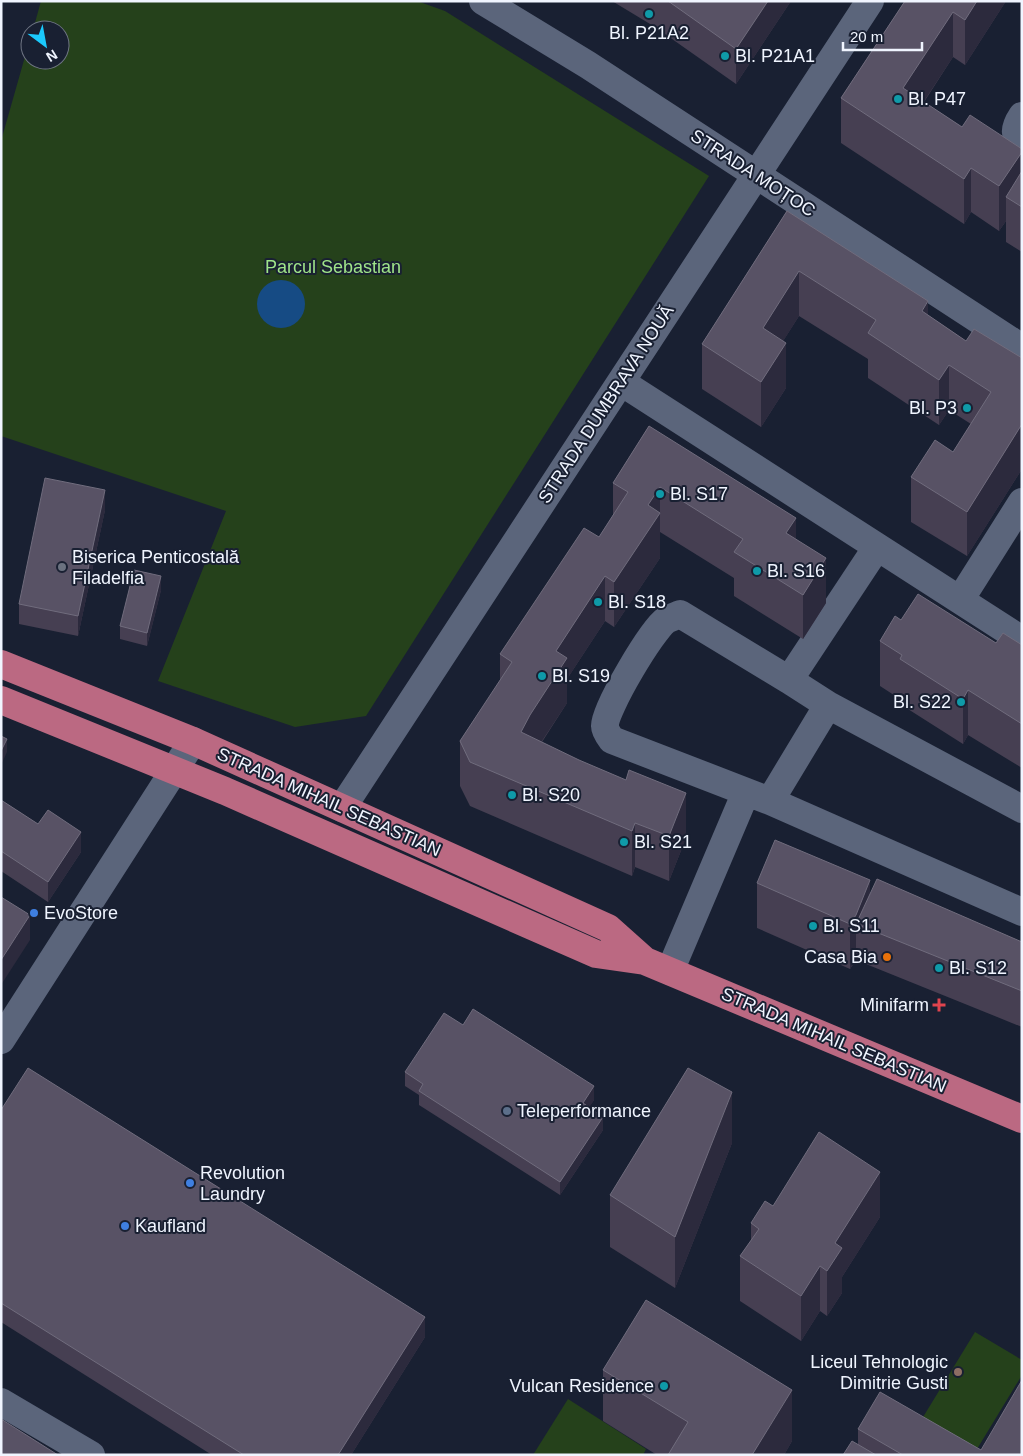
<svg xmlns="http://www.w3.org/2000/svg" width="1023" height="1456" viewBox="0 0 1023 1456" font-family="Helvetica,sans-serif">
  <rect width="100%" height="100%" fill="#192032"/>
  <path fill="#25411b" d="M41,1H417L445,11L709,176L366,716L295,727L158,681L226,511L1,436V141L30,39V60H60V30H33Z
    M975,1332L1022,1360V1375L974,1454L920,1422Z
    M568,1399L646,1449L643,1455H533Z"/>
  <path fill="#164b84" d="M257 304a24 24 0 1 1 48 0a24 24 0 1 1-48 0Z"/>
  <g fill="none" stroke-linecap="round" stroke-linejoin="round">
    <path stroke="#5b657b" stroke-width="28" d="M483,1L588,65L1022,348
      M1022,116C1016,125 1012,134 1022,142
      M621,382L1022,640
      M960,600L1022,502
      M789,680L877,547
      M770,801L828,705
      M342,808L870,1
      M1022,809L828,705L789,680L680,614C676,616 670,618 666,620C652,630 604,710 605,726C605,731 609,736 612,740L770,801L1022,912
      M670,971L746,792
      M1,1040L193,741
      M1,1402L91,1455"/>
    <path stroke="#bb6982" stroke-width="28" d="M1,664L193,741L608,928L645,961
      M1,700L225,791L596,954L645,961L1022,1119"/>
  </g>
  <path fill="#463f52" d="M612,1H791L736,84L655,27Z
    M905,1H1006L965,65L953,57L924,102L962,127L1022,149V252L1006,242V221L999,231L971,212L964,224L841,143V98Z
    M787,211L928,315L966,341L1022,358V469L967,556L911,522V477L953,452L971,424L949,410L939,425L868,378V359L799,316L783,341L786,388L761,427L702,389V344Z
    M649,426L796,539L826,603L803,639L734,596V578L660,532V558L614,627L605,621L567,679V703L542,742L686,838L669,881L635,867L632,876L470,806L460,786V741L500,681V654L599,537L613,515V483Z
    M105,510L78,636L19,624V604Z
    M161,590L147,646L120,639V626Z
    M901,620L996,643L1022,645V768L968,735L963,744L900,704V699L880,686V641Z
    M1,800L81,852L48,902L1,871Z
    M757,883L870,895L1022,942V1027L856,960L850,969L757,928Z
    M463,1025L594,1100L589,1107L603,1130L560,1195L419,1105V1095L405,1086V1072Z
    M1,1110L425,1337L351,1455H212L1,1322Z
    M732,1143L675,1288L610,1247V1195Z
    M773,1206L880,1217L842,1277V1293L827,1316L820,1311L801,1341L740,1301V1256L751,1241V1223Z
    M603,1370L792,1441L784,1455H657L603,1421Z
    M858,1429L981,1450L1022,1455H843L858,1445Z"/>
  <path fill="#2c2a3d" d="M768,1H791L736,84V49Z
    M977,1H1006L965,65V20Z
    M953,12V57L903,133V88Z
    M1022,152V196L1006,197V221L999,231V186Z
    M971,168V212L964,224V179Z
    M799,271V316L763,373V328Z
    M928,301V346L922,311Z
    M786,343V388L761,427V382Z
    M949,365V410L939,425V380Z
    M1022,424V469L967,556V512Z
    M660,487V558L614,627V582L648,505Z
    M105,490V510L78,636V616Z
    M796,518V563L786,533Z
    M826,558V603L803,639V595Z
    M161,576V590L147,646V633Z
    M605,576V621L567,679V703L530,759L521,732L556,651Z
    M968,690V735L963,744V699Z
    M7,739V752L1,765V751Z
    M686,793V838L669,881V836Z
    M635,823V867L632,876V831Z
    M81,832V852L48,902V882Z
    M870,880V925L856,924V960L850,969V924Z
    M30,915V940L1,985V960Z
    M594,1086V1100L583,1117V1103Z
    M732,1092V1143L675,1288V1237Z
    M603,1117V1130L560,1195V1182Z
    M880,1172V1217L842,1277V1293L827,1316V1271L835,1243Z
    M820,1266V1311L801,1341V1296Z
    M425,1317V1337L351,1455H338Z
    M792,1390V1441L784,1455H752Z"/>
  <path fill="#585265" stroke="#706c7d" d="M668,1H768L736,49Z
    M905,1H977L965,20L953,12L903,88L962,127L970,115L1022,149V152L999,186L971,168L964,179L841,98Z
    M1022,171V207L1006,197Z
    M787,211L928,301L922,311L966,341L974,329L1022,358V424L967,512L911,477L935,440L953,452L991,392L949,365L939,380L868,333L876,320L799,271L763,328L786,343L761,382L702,344Z
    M649,426L796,518L786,533L826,558L803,595L734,552L743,539L660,487L648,505L660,513L614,582L605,576L556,651L567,658L530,715L521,732L579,760L626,780L629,770L686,793L669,836L635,823L632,831L470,762L460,741L512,662L500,654L584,528L599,537L628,492L613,483Z
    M45,478L105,490L78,616L19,604Z
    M134,570L161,576L147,633L120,626Z
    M918,594L996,643L1003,633L1022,645V724L968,690L963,699L900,659L902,655L880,641L895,616L901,620Z
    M1,736L7,739L1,751Z
    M1,800L38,824L48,810L81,832L48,882L1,851Z
    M775,840L870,880L856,915L850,924L757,883Z
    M877,879L1022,942V991L856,924Z
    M1,897L30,915L1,960Z
    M473,1009L594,1086L583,1103L603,1117L560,1182L419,1091L423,1084L405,1072L444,1013L463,1025Z
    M28,1068L425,1317L338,1455H244L1,1303V1110Z
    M688,1068L732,1092L675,1237L610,1195Z
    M819,1132L880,1172L835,1243L842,1248L827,1271L820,1266L801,1296L740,1256L759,1229L751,1223L765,1201L773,1206Z
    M646,1300L792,1390L752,1455H668L688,1422L603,1370Z
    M1022,1380V1455H903L858,1429L880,1392L981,1450Z
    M1,1419L58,1455H1Z
    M852,1441L876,1455H843Z"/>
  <g fill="#0f9aa8" stroke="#192032" stroke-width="2">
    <circle cx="649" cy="14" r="5"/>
    <circle cx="725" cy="56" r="5"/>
    <circle cx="898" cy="99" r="5"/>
    <circle cx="967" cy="408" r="5"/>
    <circle cx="660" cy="494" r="5"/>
    <circle cx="757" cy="571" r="5"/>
    <circle cx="598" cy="602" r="5"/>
    <circle cx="542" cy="676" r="5"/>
    <circle cx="961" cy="702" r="5"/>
    <circle cx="512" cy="795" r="5"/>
    <circle cx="624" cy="842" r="5"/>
    <circle cx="813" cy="926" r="5"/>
    <circle cx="939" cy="968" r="5"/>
    <circle cx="664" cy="1386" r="5"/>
  </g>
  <circle fill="#6b7280" stroke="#192032" stroke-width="2" cx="62" cy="567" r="5"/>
  <g fill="#3f7fe0" stroke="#192032" stroke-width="2">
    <circle cx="34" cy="913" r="5"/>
    <circle cx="190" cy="1183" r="5"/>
    <circle cx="125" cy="1226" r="5"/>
  </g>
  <circle fill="#e8710a" stroke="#192032" stroke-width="2" cx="887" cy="957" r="5"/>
  <path fill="#e0444e" stroke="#192032" stroke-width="2" d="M936.5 997.5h5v5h5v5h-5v5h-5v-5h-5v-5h5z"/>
  <circle fill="#5c6f8a" stroke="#192032" stroke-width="2" cx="507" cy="1111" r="5"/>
  <circle fill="#8d6e63" stroke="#192032" stroke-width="2" cx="958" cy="1372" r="5"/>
  <g text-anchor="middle" stroke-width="4" stroke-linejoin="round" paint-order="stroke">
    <g font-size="18" fill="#f0f5ff" stroke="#192032" text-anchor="start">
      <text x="649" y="39" text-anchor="middle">Bl. P21A2</text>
      <text x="735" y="62">Bl. P21A1</text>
      <text x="908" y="105">Bl. P47</text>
      <text x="957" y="414" text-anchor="end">Bl. P3</text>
      <text x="670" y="500">Bl. S17</text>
      <text x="72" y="563">Biserica Penticostală<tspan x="72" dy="21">Filadelfia</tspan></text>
      <text x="767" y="577">Bl. S16</text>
      <text x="608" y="608">Bl. S18</text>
      <text x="552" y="682">Bl. S19</text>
      <text x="951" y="708" text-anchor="end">Bl. S22</text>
      <text x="522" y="801">Bl. S20</text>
      <text x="634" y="848">Bl. S21</text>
      <text x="44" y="919">EvoStore</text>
      <text x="823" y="932">Bl. S11</text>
      <text x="877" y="963" text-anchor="end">Casa Bia</text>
      <text x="949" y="974">Bl. S12</text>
      <text x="929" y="1011" text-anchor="end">Minifarm</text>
      <text x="517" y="1117">Teleperformance</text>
      <text x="200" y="1179">Revolution<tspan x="200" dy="21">Laundry</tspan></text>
      <text x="135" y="1232">Kaufland</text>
      <text x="948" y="1368" text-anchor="end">Liceul Tehnologic<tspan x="948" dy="21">Dimitrie Gusti</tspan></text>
      <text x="654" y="1392" text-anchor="end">Vulcan Residence</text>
    </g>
    <g font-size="18" fill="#f0f5ff" stroke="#192032">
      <text transform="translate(753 173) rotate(33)" y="6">STRADA MOȚOC</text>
      <text transform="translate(606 404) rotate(-57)" y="6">STRADA DUMBRAVA NOUĂ</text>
      <text transform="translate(329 802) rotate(24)" y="6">STRADA MIHAIL SEBASTIAN</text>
      <text transform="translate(834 1040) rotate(23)" y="6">STRADA MIHAIL SEBASTIAN</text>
    </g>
    <g font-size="18" fill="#9fe489" stroke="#192032">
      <text x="333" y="273">Parcul Sebastian</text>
    </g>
  </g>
  <rect width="1023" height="1456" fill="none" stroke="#f0f5ff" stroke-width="5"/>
  <g transform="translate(45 45) rotate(148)"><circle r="24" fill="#192032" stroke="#6f7584"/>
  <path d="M0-4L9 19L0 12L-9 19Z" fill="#1bc9fc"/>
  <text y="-8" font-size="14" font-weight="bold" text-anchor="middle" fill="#f0f5ff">N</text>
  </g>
  <path d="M843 42v8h79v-8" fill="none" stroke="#f0f5ff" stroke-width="2.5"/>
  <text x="850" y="42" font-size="15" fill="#f0f5ff" stroke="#192032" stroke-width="4" paint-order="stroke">20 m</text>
</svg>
